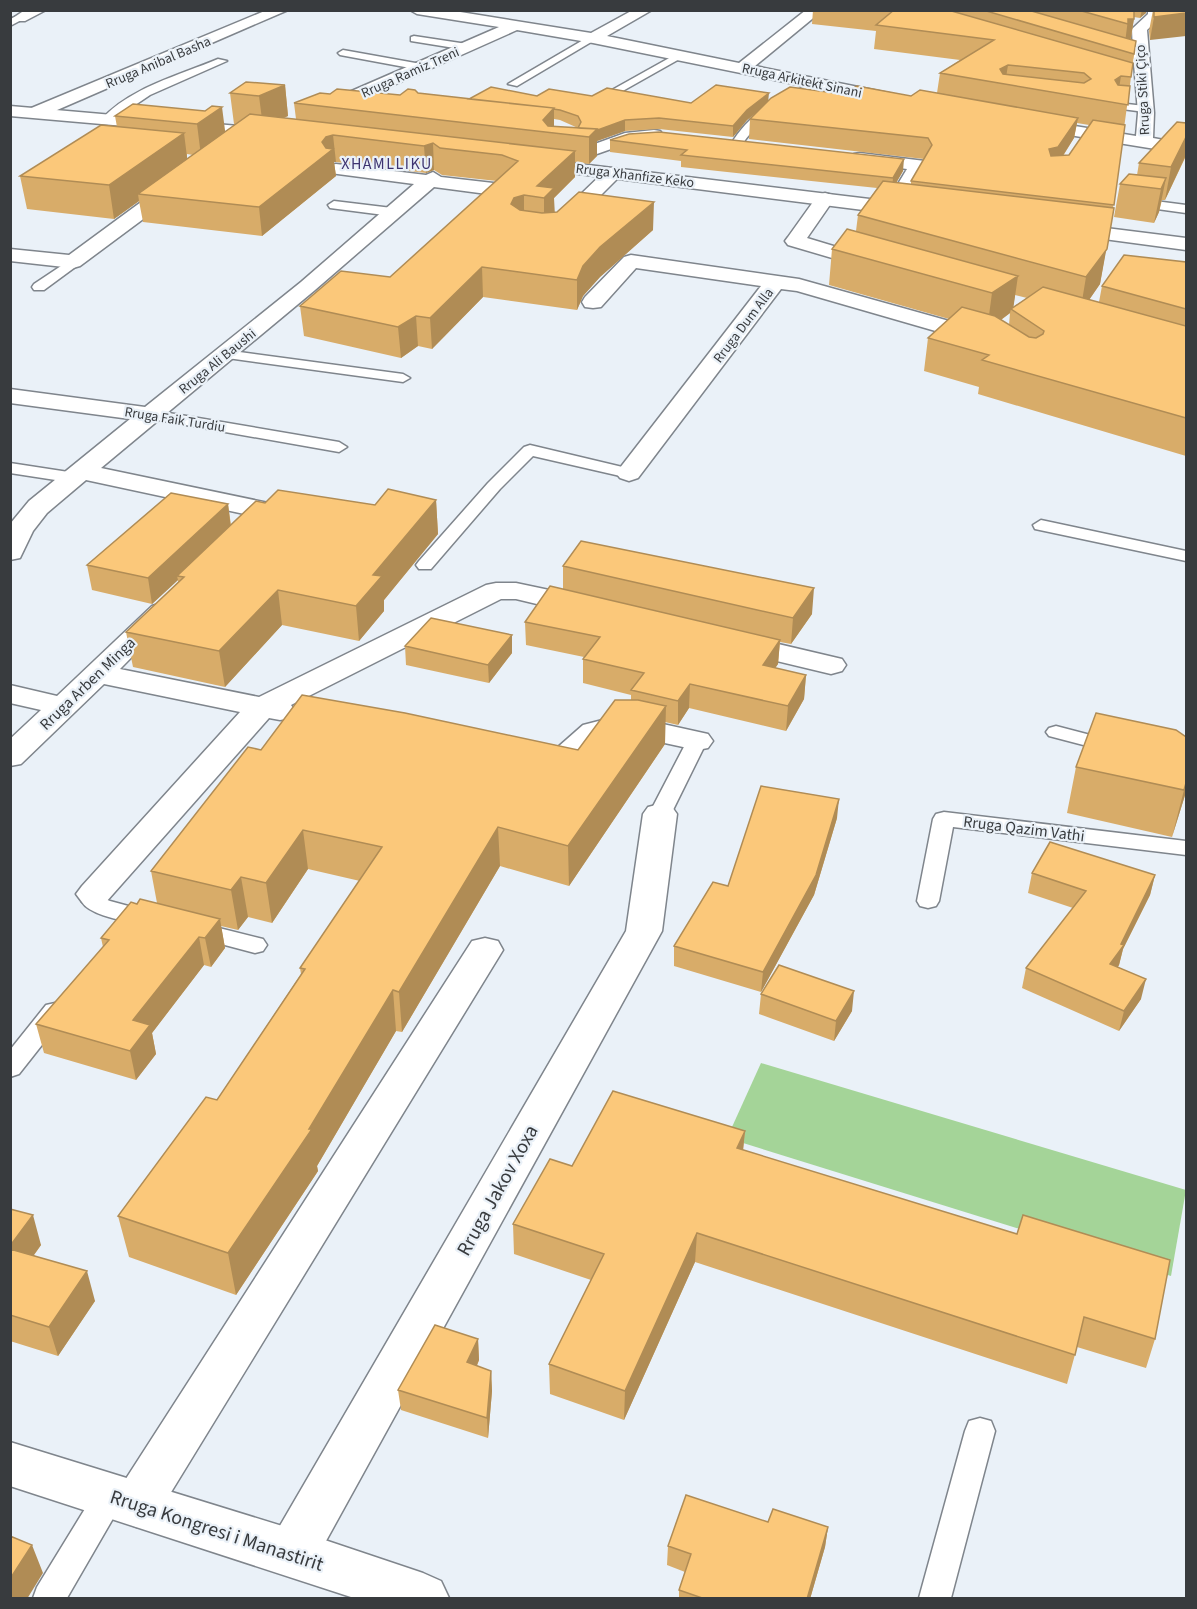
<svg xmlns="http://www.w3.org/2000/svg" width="1197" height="1609" viewBox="0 0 1197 1609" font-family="'Source Sans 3',sans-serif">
  <rect width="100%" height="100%" fill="#eaf1f8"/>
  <path fill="#a4d498" d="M761,1063L1186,1190L1171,1276L727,1138Z"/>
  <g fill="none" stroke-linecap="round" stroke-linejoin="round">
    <defs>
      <path id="service" d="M20,15L25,18L10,26V19Z
        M414,36L467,44L472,47L467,50L411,41V37Z
        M590,36L598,38L517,86L508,84Z
        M343,50L421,64L426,67L421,70L340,55L338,53Z
        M680,52L685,55L683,57L612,97L603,95Z
        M218,59L227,61L150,95L110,122H102L101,120C129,88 180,75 218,59Z
        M823,81L828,84L827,86C791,102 763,112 741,146H733L731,144C750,111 787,91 823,81Z
        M1118,103L1145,106L1150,109L1145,112L1114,108L1113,106Z
        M1132,198L1186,205V213L1128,205V199Z
        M334,201L392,208L398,212L392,216L330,208L328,205Z
        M73,258L78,259L79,262L78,265L44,290H34L32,287L34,284Z
        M225,350L403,374L410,378L403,382L220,357L218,354Z
        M151,410L339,442L347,447L339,452L146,418L143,415L146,412Z
        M530,445L635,470L637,473L629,478L533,456L500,489L431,569H419L416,565L419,561L488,483L524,447Z
        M10,463L75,473L83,478L75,483L10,473Z
        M1041,520L1186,551V561L1035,529L1033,525Z
        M1056,726L1121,743L1124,747L1121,751L1114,753L1049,736L1046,732L1049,728Z
        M697,735L704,737L707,741L671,814L667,819L660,821L653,819L649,814L687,741L690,737Z
        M944,812L1186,841V855L953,827L939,901L936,906L928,908L920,906L917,901L933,819L936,814Z
        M94,887L102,889L105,899L110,901L158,914L161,919L158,924L150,927C133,922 91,917 82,902L86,889Z
        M195,922L263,939L267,945L263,951L255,953L187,935L184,930L187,925Z
        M55,1003L64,1005L67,1011L64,1017L19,1074L10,1077V1050L46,1005Z
        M980,1418L991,1421L995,1431L951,1598H919L965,1431L969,1421Z
        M110,1482L121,1486L126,1496L67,1598H33L37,1587L99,1486Z"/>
      <path id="minor" d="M25,10H46L25,21H15L13,18Z
        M267,10H288L41,117H29L27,113L29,109Z
        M410,10H448L591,33L633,10H652L607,36L739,63L806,10H823L755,66L893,94L901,99L893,104L593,43L517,30L329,114H317L315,110L317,106L499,27L417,14Z
        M1148,10H1162L1163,15L1147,30L1154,113L1153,138L1186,144V154L1026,128L1023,124L1026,120L1032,119L1136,136L1138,113L1134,63L1087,49L1084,46L1092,41L1133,53L1132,29L1148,14Z
        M654,130L660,131L663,135L660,139L628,143L594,155L555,152L549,151L546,147L549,143L592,145L625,133Z
        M860,153L925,161L928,165L901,211H887L884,207L907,169L854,162L851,158L854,154Z
        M336,164L426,175L433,172L441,177L502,184L509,186L511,190C503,202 487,219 472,215L469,211L487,194L434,187L315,290L101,468L278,505L282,511C272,526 258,539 240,535L236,529L249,515L86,480L47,513L33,531L20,558L10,560V524L29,501L130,419L10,403V389L145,407L301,282L414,184L330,173L327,169L330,165Z
        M613,168L619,169L622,173L619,177L568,228H554L551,224L554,220L607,169Z
        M178,178L185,180L187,184L185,188L80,266L73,268L10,261V249L69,255L171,180Z
        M825,193L832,195L834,199L807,238L880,260L883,264L880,268H866L788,245L785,241L788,237L818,195Z
        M631,255L799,279L992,333L995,338L992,343L984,345L797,291L781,289L638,478L629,481L620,478L616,473L761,286L636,268L601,307L593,308L585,307L582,302L585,297L624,257Z
        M496,583H516L587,598L597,601L601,607L597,613L587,616L516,599H501L291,705L295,711L291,718L280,720L269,718L106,902L94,905L82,902L76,894L82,886L240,712L104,684L21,764L10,766V739L41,710L10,703V685L57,696L152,606L162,603L172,606L176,612L120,669L259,697L486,585Z
        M736,634L842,659L846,665L842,671L831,674L726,649L721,643L726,637Z
        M622,715L708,734L713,741L708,748L697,750L623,734L605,739L576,765L565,768L524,760L519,753L524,746L535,743L558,747L583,725Z
        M660,804L672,807L677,814L662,931L310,1570L292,1577L274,1570L267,1553L274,1536L626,931L643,814L648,807Z
        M485,938L498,941L503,950L154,1520L137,1527L120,1520L112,1504L120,1488L472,941Z"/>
      <path id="tertiary" d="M10,1442L292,1529L423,1573L441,1581L449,1598H354L10,1486Z"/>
      <path id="secondary" d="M10,106L273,129L279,130L282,134L279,138L273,139L10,116Z
        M530,158L911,204L918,206L921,210L918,214L911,216L524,167L521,163L524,159Z
        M1066,223L1186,238V250L1059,233L1056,229L1059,225Z"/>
    </defs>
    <use href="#service" stroke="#7f858c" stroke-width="3"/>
    <use href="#minor" stroke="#7f858c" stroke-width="3"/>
    <use href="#tertiary" stroke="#7f858c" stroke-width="3"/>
    <use href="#secondary" stroke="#7f858c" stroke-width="3"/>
    <use href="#service" fill="#fff" fill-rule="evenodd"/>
    <use href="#minor" fill="#fff" fill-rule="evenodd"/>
    <use href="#tertiary" fill="#fff" fill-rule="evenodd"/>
    <use href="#secondary" fill="#fff" fill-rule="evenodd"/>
  </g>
  <path fill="#d8ac69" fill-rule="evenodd" d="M813,10H1146V13L1140,18L1134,17L1131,39L1136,41L1113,208L1100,284L1089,300L1099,302L1102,286L1186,262V456L978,394L979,387L924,371L928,338L949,319L829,285L832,249L856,231L858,215L877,188L681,167V161L610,152V140L903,171L896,183L911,184V181L924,159L749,139L750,119L758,111L747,120L733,137L659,129L625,131L597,141V156L589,164L575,162V177L554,198V212L653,230L600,277L583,296L577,310L483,297L432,349L418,346L401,358L304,336L300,306L390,277L497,181L442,175L434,170L426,173L336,162H334L336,176L262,236L143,222L139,201L114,219L27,209L20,176L117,127L115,116L133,104L225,132L236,124H234L230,93L285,85L288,116L283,118L296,119L294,103L330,94L400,95L418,93L469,99L537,96H592L691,103L768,101L842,94L911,96L937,93L940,73L960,60L874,49L876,31L812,24ZM554,119L560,120L578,128L554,127ZM1077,123L1089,125L1069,155L1063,156L1074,138ZM187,154L193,155L187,159ZM1015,295L1027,298L1013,307ZM1010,313L1009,325L1001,320Z
    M1153,10H1186L1150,40L1149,31Z
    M1186,156L1165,200H1162L1159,212L1154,223L1114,217L1120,184L1137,175L1139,163Z
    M436,500L438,534L384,600V611L359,641L282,625L225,687L133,667L126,632L178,582V580L152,604L92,590L87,565L228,504L231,525L265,503L375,505Z
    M563,566L812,614L791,644L780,642L778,664L775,668L806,675L804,699L786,731L689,708L678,725L665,722V744L569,886L500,866L402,1032L396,1031L317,1166L318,1171L236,1295L129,1257L118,1216L217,1100L301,974L300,968L360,881L308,869L272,923L248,917L238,930L221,926L225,948L211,967L204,965L152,1033L156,1054L136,1080L44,1053L36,1024L103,947L101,938L137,904L157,903L151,871L261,750H578L631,700V695L583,683V659L584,657L526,645L525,622L563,589Z
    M405,646L512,653L489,683L406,665Z
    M1096,713L1186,792L1172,837L1067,813L1076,767Z
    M837,818L814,895L761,992L674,966V946L728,886Z
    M1032,873L1155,875L1150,895L1123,949L1119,965L1118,967L1141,999L1119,1031L1022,988L1026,968L1073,908L1028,893Z
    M761,994L852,1011L834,1041L759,1014Z
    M745,1131L743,1150L1155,1339L1146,1368L1077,1347L1067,1384L695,1262L624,1420L550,1394L549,1364L591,1280L514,1254L513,1224L572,1166Z
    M10,1209L41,1245L34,1255L95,1301L58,1356L10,1341Z
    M478,1339L479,1360L477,1366L491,1371L492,1391L488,1438L401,1410L398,1390Z
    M768,1522L828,1527L825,1547L810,1599H679V1590L685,1572L667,1565L668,1546Z"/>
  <path fill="#b08c55" d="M1142,10H1146V13L1140,18Z
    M1186,13V36L1150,40L1154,17Z
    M1128,19H1134L1130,42L1125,43Z
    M1008,65L1005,84L1000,69Z
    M1121,76L1117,101L1115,80Z
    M285,85L288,116L263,127L259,96Z
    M769,93L768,103L747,120L733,137V126L747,110Z
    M222,107L226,138L201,156L197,124Z
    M554,108V133L543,120Z
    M1078,118L1074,138L1055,168L1049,149Z
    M625,120V131L597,141V156L589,164V137L592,132Z
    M184,133L188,165L138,194L139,201L114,219L109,185Z
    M333,135L336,162H334L336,176L262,236L259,207L322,142L326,137Z
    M1186,137V155L1165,200L1171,167Z
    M433,143L434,170L426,173L424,146Z
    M575,151V177L554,198L555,216L544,226V198L537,186Z
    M904,159L903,171L892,190L893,178Z
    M1166,178L1159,212L1154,223L1161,189Z
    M524,195V223L511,204L514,198Z
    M654,202L653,230L600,277L583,296L577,310V280L583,266L600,247Z
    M1114,208L1100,284L1080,313L1086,277Z
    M482,267L483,297L432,349L430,318Z
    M1018,276L1013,310L1011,309L1010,313L987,330L992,293Z
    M416,316L418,346L401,358L398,327Z
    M436,500L438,534L384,600V611L359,641L356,606L373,575Z
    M228,504L231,529L177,576L178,580L152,604L148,578Z
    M814,588L812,614L791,644L793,618Z
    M278,590L282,625L225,687L219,651Z
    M512,635V653L489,683L488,665Z
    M780,640L778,664L761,689L763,665Z
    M806,675L804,699L786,731L788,706Z
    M690,684L689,708L678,725V701Z
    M666,706L665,744L569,886L568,846Z
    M1186,783V792L1172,837L1184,790Z
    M839,799L837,818L814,895L761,992L763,972Z
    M498,827L500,866L402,1032L399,992Z
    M303,830L308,869L272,923L266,883Z
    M1155,875L1150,895L1123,949L1119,965L1105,984L1110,964Z
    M241,877L248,917L238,930L231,890Z
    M220,919L225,948L211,967L205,938Z
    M199,937L204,965L152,1033L156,1054L136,1080L130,1051L133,1020Z
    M1146,979L1141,999L1119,1031L1124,1011Z
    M393,990L396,1031L317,1166L318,1171L236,1295L228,1253L309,1129Z
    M854,991L852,1011L834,1041L836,1021Z
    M745,1131L742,1160L737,1148Z
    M33,1215L41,1245L18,1277L10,1253V1246Z
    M697,1233L695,1262L624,1420L625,1391Z
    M87,1271L95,1301L58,1356L49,1327Z
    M478,1339L479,1360L469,1383L467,1362Z
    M491,1371L492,1391L488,1438L487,1418Z
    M828,1527L825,1547L810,1599H807Z
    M32,1545L43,1573L27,1599H10V1579Z"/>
  <path fill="#fbc87a" stroke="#b08c55" stroke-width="1.5" fill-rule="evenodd" d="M894,10H948L1133,63L1131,77L1121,76L1115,80L1118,85L1130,86L1128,105L940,73L994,40L876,25ZM1008,65L1084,73L1091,79L1084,83L1003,74L1000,69Z
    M983,10H1028L1136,41L1134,54Z
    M1078,10H1134V19H1128V24Z
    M1154,10H1186V13L1154,17Z
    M246,82L285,85L259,96L230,93Z
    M716,85L769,93L747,110L733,126L659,118L625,120L595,131L597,129L578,128L581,122L578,116L560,110L553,109L554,108L469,99L491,87L537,96L549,89L592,96L607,88L691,103Z
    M857,86L911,96L920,90L1078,118L1058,147L1049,149L1051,156L1069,155L1093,120L1125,125L1114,205L911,181L932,145L928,138L750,119L771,98L790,87L842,94Z
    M337,89L400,95L408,89L415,90L418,93L554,108L543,120L548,126L597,129L589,137L294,103L320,93L330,94Z
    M133,104L205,111L212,106L222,107L197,124L115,116Z
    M250,114L575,151L537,186L554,188L544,198L524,195L514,198L511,204L520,210L542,213L557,212L579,192L654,202L600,247L583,266L577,280L482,267L430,318L416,316L398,327L300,306L341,271L390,277L518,161L502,155L440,148L433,143L424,146L333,135L326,137L322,142L326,148L333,149L259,207L138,194Z
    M1177,122L1186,123V137L1171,167L1139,163Z
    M101,125L184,133L109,185L20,176Z
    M659,132L904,159L893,178L681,155L687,150L610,140L629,134Z
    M1129,174L1166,178L1161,189L1120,184Z
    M883,181L1114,208L1107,249L1086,277L858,215Z
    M847,229L1018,276L992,293L832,249Z
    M1124,255L1186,262V309L1102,286Z
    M1043,287L1186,326V418L982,360L989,355L928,338L962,307L995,316L1029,337L1036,338L1043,334L1044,331L1011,309Z
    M388,489L436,500L373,575L382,576L356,606L278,590L219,651L126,632L184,577L177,576L256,501L265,503L278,490L375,505Z
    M171,493L228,504L148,578L87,565Z
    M581,541L814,588L793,618L563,566Z
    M550,586L780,640L763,665L806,675L788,706L690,684L678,701L631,690L644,673L583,659L600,637L525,622Z
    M431,618L512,635L488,665L405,646Z
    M302,695L405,713L578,750L615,700H638L666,706L568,846L498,827L399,992L393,990L309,1129H312L228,1253L118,1216L206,1097L217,1100L305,969L300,968L382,847L303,830L266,883L241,877L231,890L151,871L248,747L261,750Z
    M1096,713L1176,730L1186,737V783L1184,790L1076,767Z
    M761,786L839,799L816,875L763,972L674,946L713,882L728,886Z
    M1050,842L1155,875L1121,944L1124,945L1110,964L1146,979L1124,1011L1026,968L1086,891L1032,873Z
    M140,899L220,919L205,938L199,937L133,1020L150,1025L130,1051L36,1024L109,940L101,938L131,902L137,904Z
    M779,965L854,991L836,1021L761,994Z
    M613,1091L745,1131L737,1148L1017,1234L1023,1215L1170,1260L1155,1339L1084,1317L1075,1355L697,1233L625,1391L549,1364L604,1254L513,1224L550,1159L572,1166Z
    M10,1209L33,1215L10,1246Z
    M10,1249L87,1271L49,1327L10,1315Z
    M435,1325L478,1339L467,1362L491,1371L487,1418L398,1390Z
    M686,1495L768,1522L773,1509L828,1527L807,1599H705L679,1590L691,1554L668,1546Z
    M10,1536L32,1545L10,1579Z"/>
  <g text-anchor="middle" stroke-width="4.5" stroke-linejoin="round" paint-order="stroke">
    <g font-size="14" fill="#383b3e" stroke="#eaf1f8">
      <text transform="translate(158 62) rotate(-23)" y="5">Rruga Anibal Basha</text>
      <text transform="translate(410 72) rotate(-24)" y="5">Rruga Ramiz Treni</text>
      <text transform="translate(802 80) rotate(12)" y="5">Rruga Arkitekt Sinani</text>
      <text transform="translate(1142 90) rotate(-93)" y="5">Rruga Stiki Çiço</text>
      <text transform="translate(635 175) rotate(7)" y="5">Rruga Xhanfize Keko</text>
      <text transform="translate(743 325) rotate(-53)" y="5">Rruga Dum Alla</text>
      <text transform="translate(217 361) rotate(-39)" y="5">Rruga Ali Baushi</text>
      <text transform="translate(175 419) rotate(9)" y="5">Rruga Faik Turdiu</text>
    </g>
    <g font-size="16" letter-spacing="1.5" fill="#3e3470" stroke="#eaf1f8">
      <text x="387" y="169">XHAMLLIKU</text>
    </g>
    <g font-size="16" fill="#383b3e" stroke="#eaf1f8">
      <text transform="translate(87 683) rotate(-44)" y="6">Rruga Arben Minga</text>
      <text transform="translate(1024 828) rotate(7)" y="6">Rruga Qazim Vathi</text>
    </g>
    <g font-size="20" fill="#383b3e" stroke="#eaf1f8">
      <text transform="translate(497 1190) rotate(-61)" y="7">Rruga Jakov Xoxa</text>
      <text transform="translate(217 1530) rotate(18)" y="7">Rruga Kongresi i Manastirit</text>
    </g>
  </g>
  <rect width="1197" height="1609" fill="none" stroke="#383b3e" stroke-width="24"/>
</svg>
